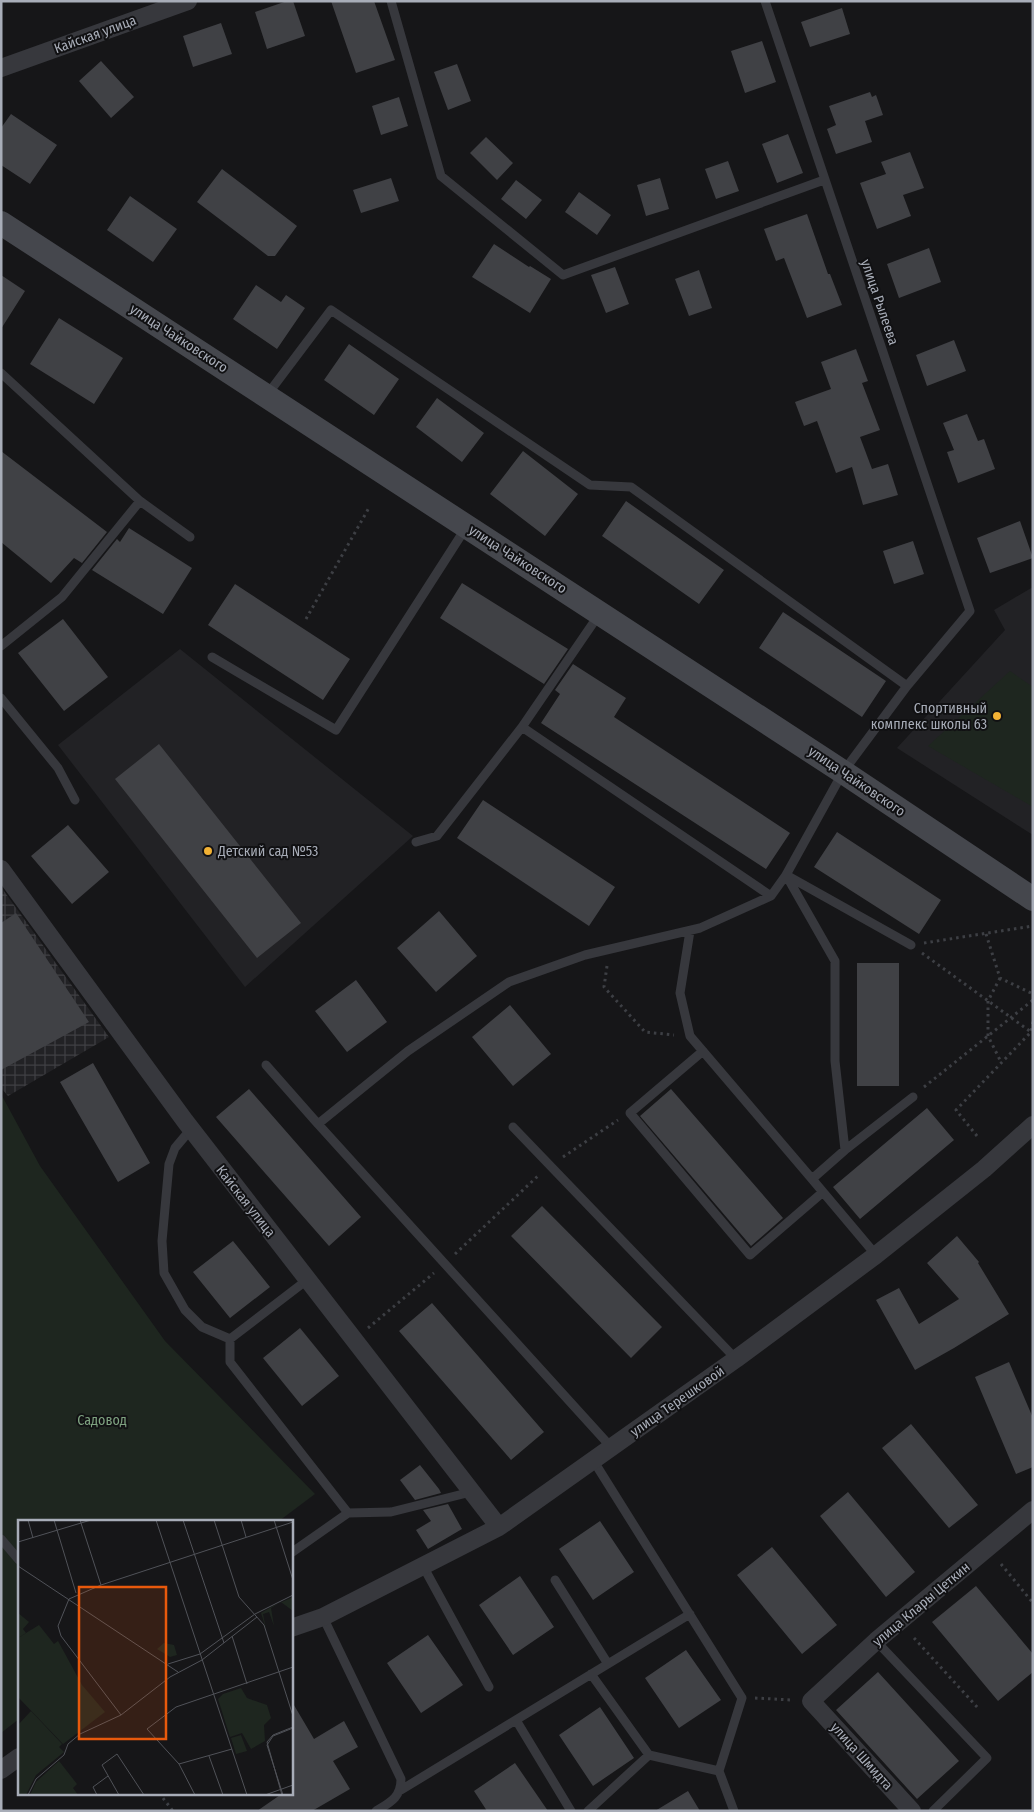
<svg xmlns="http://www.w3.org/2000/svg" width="1034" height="1812" viewBox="0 0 1034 1812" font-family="'Fira Sans Condensed',sans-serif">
  <defs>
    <pattern id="industrial-grid" width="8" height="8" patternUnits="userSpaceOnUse" patternTransform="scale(1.25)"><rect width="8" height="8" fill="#222225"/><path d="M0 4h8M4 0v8" fill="none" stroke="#3f3f43"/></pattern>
  </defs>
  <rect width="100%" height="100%" fill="#161618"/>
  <path fill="#222225" d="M1033,587V835L897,748L1005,630L994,610Z
    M180,649L413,836L245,987L58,745Z"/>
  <path fill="url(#industrial-grid)" d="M1,887L109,1037L8,1096L1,1088Z"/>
  <path fill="#1e261f" d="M1010,671L1033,687V807L928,746Z
    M1,1094L40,1166L165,1341L315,1494L279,1521H19V1719L1,1733Z"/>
  <path fill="#404145" d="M287,1H293L305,36L267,49L255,12Z
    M331,1H374L395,60L356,73Z
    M842,8L850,34L810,47L801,22Z
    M221,23L232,54L193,67L183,36Z
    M762,41L776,82L745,93L731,51Z
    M101,61L134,97L111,118L79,81Z
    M457,64L471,101L448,110L434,72Z
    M870,92L872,97L876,95L883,115L865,121L872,142L836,154L827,129L836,125L829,106Z
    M399,97L408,126L381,135L372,106Z
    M11,114L57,145L30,184L1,165V128Z
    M788,134L803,173L777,183L762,144Z
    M486,137L513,163L497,180L470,153Z
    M910,152L924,188L903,195L911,216L877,229L860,183L886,174L881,162Z
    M728,161L739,191L716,199L705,169Z
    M222,169L297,226L275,256H268L197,202Z
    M391,178L399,201L361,213L353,190Z
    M660,178L669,209L646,216L637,185Z
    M516,180L542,200L526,219L501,199Z
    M579,192L611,215L597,235L565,212Z
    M130,196L177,229L153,262L107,230Z
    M807,214L828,274H830L842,305L807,318L784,258L776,261L764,229Z
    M494,244L529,267L530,266L551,279L530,313L472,277Z
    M929,248L941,282L899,298L887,264Z
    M615,267L629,304L606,313L591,275Z
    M699,270L712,308L689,316L675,279Z
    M1,275L25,291L1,329Z
    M256,285L281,302L286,295L305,308L277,349L233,319Z
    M59,318L123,358L94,404L30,364Z
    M954,340L966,371L927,386L916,355Z
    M349,344L399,379L374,415L324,380Z
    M856,349L868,381L862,383L880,430L860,437L872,469L888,464L898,495L863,505L852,467L836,473L817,421L804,426L795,402L831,389L821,362Z
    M437,398L484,433L462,462L416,427Z
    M967,414L978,441L984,439L995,469L958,483L947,452L954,450L943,423Z
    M1,451L107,532L82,563L74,558L51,583L1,542Z
    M523,451L578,494L545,536L490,494Z
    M626,501L724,570L699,604L602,536Z
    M1020,521L1033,558L990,573L977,538Z
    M129,528L192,568L163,614L92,570L117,539L120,542Z
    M913,541L924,574L894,584L883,551Z
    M462,583L568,649L544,684L440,618Z
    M235,584L350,659L323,700L208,625Z
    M783,612L886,681L862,717L759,648Z
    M63,619L108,677L64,711L18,653Z
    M573,664L626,698L614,717L790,833L766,869L541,723L560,694L555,690Z
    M159,744L301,923L257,958L115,779Z
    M483,800L615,887L589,926L457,838Z
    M68,825L109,872L72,904L31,856Z
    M837,832L941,900L919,934L814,867Z
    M439,911L477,956L436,992L397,948Z
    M16,913L89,1022L1,1070V923Z
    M857,963H899V1086H857Z
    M356,980L387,1022L347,1052L315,1011Z
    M510,1005L551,1054L513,1086L472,1037Z
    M93,1063L150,1163L118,1182L60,1082Z
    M249,1089L361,1217L329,1246L216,1117Z
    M671,1089L783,1218L751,1246L640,1116Z
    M927,1108L954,1140L860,1219L833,1187Z
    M542,1206L662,1327L631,1358L511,1236Z
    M957,1236L979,1262L978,1263L1009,1314L954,1348L915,1370L876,1300L899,1288L919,1324L959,1299L927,1263Z
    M233,1241L270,1287L230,1318L193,1272Z
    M432,1303L544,1432L511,1460L399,1331Z
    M300,1328L339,1376L302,1406L263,1358Z
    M1009,1362L1033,1418V1467L1016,1474L975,1377Z
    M911,1424L978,1505L949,1528L882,1448Z
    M420,1465L439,1489L441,1493L415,1500L400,1480Z
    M848,1492L915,1572L886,1597L820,1516Z
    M448,1504L462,1529L428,1549L416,1530L431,1521L423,1510Z
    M600,1521L634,1572L593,1600L559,1549Z
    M772,1547L837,1625L802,1654L737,1575Z
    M520,1576L554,1627L513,1655L479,1605Z
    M976,1586L1033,1654V1672L998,1701L932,1622Z
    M428,1635L463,1685L421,1713L387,1663Z
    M686,1650L721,1700L679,1728L645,1678Z
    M878,1672L959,1761L917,1799L836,1710Z
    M291,1700L314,1739L344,1721L358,1747L333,1761L350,1789L312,1811H257L283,1793H291Z
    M600,1707L634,1758L593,1786L559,1735Z
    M515,1763L548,1811H487L474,1791Z
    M688,1791L700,1811H655Z"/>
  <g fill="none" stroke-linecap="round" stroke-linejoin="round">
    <path stroke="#3d3f44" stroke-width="3" stroke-dasharray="2.5 4" stroke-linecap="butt" d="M306,619L370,506
      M986,934L1000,978L1033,994
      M924,943L1033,926
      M922,953L1031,1032
      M607,966L604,987L645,1032L674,1035
      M1000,978L988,1001V1036L1001,1062
      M924,1087L1033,1000
      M977,1136L956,1110L1031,1032L1033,1021
      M563,1157L618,1120
      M455,1254L540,1174
      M368,1328L434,1273
      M1001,1564L1033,1603
      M914,1638L978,1708
      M755,1698L792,1700
      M159,1793L173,1811"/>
    <path stroke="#37383d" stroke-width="9" d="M391,1L441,176L563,275L824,180
      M765,1L970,611L907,686L843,772L786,875L911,945
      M1,373L140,501L190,537
      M267,395L331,310L590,485L631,487L907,686
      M600,613L522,727L771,896L786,875L835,961V1061L845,1150
      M1,646L62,597L140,501
      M212,657L336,730L467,526
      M1,698L58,768L75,800
      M416,842L437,836L522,727
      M690,931L680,993L690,1036L812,1179
      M703,1051L630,1113L750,1255L823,1192
      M266,1065L318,1124
      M513,1127L736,1359
      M191,1129L175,1148L169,1164L162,1241L164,1273L185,1310L202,1327L230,1339
      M876,1255L812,1179L845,1150L913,1097
      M307,1280L230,1339V1362L348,1513L391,1512L471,1492
      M611,1447L318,1124L408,1051L509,982L585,955L700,928L771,896
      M593,1460L742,1698L719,1771L734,1811
      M1,1539L19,1560
      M291,1553L348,1513
      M423,1566L489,1687
      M555,1580L608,1664
      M323,1617L401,1779C401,1797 391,1802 376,1811
      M876,1641L987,1758L933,1811
      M591,1674L649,1755
      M516,1720L571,1811
      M401,1790L690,1614
      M588,1811L649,1755L719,1771"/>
    <path stroke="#37383d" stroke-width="18" d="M1,68L188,1
      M1,869L185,1121L499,1527
      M291,1628L323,1617L499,1527L736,1359L876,1255L984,1169L1033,1125
      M1,1770L19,1757
      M912,1811L811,1701L876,1641L1033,1510"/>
    <path stroke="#45474d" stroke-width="24" d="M1,223L843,772L1033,899"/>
  </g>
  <g fill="#f2b134" stroke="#111113" stroke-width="2">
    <circle cx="997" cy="716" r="5"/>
    <circle cx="208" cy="851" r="5"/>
  </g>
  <g text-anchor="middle" stroke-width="4" stroke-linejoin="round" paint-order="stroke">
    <g font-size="14" fill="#a8adb8" stroke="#111113">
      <text transform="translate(95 34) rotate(-20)" y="5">Кайская улица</text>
      <text transform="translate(880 302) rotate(71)" y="5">улица Рылеева</text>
      <text transform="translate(179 338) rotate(33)" y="5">улица Чайковского</text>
      <text transform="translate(518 559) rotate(33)" y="5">улица Чайковского</text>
      <text transform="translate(857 781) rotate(34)" y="5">улица Чайковского</text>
      <text transform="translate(246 1201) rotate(52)" y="5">Кайская улица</text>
      <text transform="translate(677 1401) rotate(-35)" y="5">улица Терешковой</text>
      <text transform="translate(921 1604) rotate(-40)" y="5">улица Клары Цеткин</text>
      <text transform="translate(862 1756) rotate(48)" y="5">улица Шмидта</text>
    </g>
    <g font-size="14" fill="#a8adb8" stroke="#111113" text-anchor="end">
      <text x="987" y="713">Спортивный<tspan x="987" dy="16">комплекс школы 63</tspan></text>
      <text x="218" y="856" text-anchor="start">Детский сад №53</text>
    </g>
    <g font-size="14" fill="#7fa381" stroke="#111113">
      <text x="102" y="1425">Садовод</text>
    </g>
  </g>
  <g transform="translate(18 1520)">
    <rect width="275" height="275" fill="#161618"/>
    <path d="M21,105L36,124L40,121L64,165L87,192L45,224L0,177V118ZM146,123L156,125L159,135L152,137L139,129ZM223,215L229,231L218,234L213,218ZM41,241L59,264L55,268L60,275H12L18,262Z" fill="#1e261f"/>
    <path d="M0,93L11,102L5,109L8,113L0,118ZM13,191L44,224L41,227L46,232L18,255L8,275H0V205Z" fill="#1e261f"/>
    <path d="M275,77V91L263,82L253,88L256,106L251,92L245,94L248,109L243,93L255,86ZM223,168L229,178L249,185L253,198L246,205L247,221L233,229L224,213L212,217L200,179L205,174Z" fill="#1e261f"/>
    <path fill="none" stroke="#505258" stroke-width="1" d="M10,0L15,18M36,0L58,73M62,0L83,65M138,0L229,275M165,0L206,123M196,0L221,77L246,105L275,196M223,0L228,17M256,0L275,60M0,22L73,0M0,46L160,152M214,116L229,164M150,144L182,134L237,94L275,75M103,195L43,116L40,106L51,79L83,65L275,2M191,236L205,275M161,244L214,229M10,275L18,259L46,235L50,224L62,214L103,195L152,157L184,140L239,97M79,275L75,267L90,256M101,275L84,245L99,234L126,275M177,275L161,244L129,209L158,187L275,147M247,275L275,265M264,275L249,222L255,215L275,207M265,275L249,225L255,216L275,208"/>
    <path fill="#e8590c" fill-opacity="0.15" stroke="#e8590c" stroke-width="2.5" d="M61,67H148V219H61Z"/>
    <rect width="275" height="275" fill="none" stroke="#a8adb8" stroke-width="2.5"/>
  </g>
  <rect width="1034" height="1812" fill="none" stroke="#a8adb8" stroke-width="5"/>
</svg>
